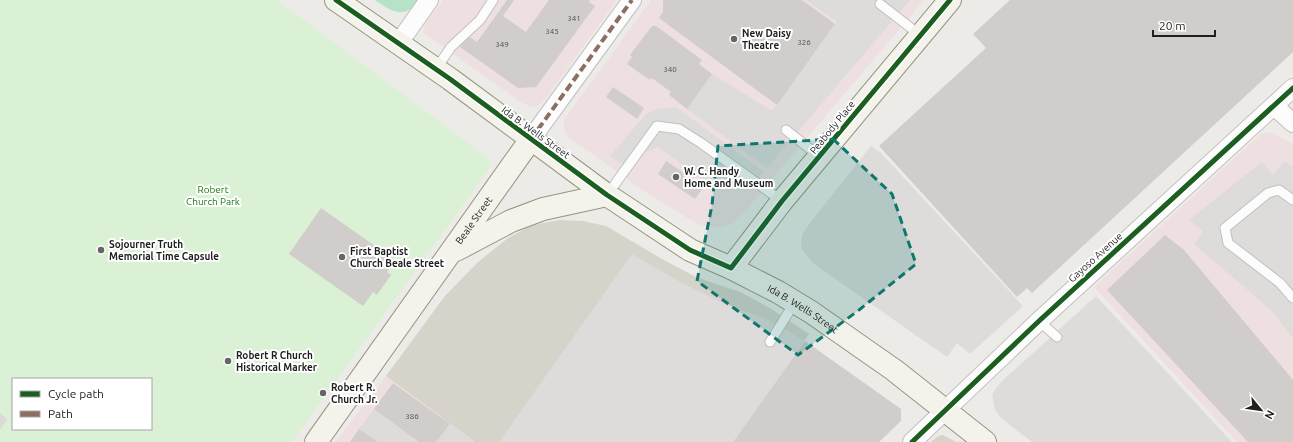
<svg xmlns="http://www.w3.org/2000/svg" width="1293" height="442" viewBox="0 0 1293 442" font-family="Ubuntu,sans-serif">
  <rect width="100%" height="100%" fill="#edebe8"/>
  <path fill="#eedfe0" d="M443,0H617L544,101L538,106L532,107L522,103L425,34L423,31L426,23Z
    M651,0H924L746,210L731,224L720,228L697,224L644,191L567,136L564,129V120Z
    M1271,132L1293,144V442H1237L1094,287L1261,134Z
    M386,376L475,442H336Z"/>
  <path fill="#dbdad9" d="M0,413L8,419L0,430Z"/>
  <path fill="#d6d3ca" d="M560,220L583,221L606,226L662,259L696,277L740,292L770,308L809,334L731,442H475L386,376L445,296L477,263L508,238L532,225Z
    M943,435L954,441L956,442H931L938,436Z"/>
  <path fill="#daf1d5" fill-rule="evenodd" d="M0,0H277L491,160V163L489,169L292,442H0V430L8,419L0,413ZM13,379H151V429H13Z"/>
  <path fill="#b6e2c8" d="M375,0H419C404,20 392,12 375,0Z"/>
  <path fill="#dddcdb" d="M806,0H910L767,168L687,109L712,74L772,111L837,22Z
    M676,107L764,172L749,188L735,179L719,177L706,182L658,147L643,153L630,170L610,156L646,114L658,109Z
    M871,146L880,152L1023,306L970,354L957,343L947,357L814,264L801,248L802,235L810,223Z
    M1285,161L1293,167V338L1271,310L1194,244L1203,231L1189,220L1262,162L1273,175Z
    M632,254L682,283L727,305L762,317L805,341L733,442H499Z
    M1096,296L1232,442H1032L1002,419L995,410L992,394L1001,382Z
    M374,409L419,442H378L359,429Z
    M450,424L475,442H436Z"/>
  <path fill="#d0cdcb" d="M507,0H514L503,16L526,32L549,0H590L589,2L595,6L536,87L518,88L460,47L468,36L477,42Z
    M663,0H802L835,24L777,105L659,18L663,12Z
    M1010,0H1293V52L1032,293L1027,288L1017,297L879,146L986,48L973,34Z
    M652,26H656L702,60L699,64L712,74L687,109L669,95L671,92L652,78L650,80L627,64L632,57L630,55Z
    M613,87L644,108L637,119L606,97Z
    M666,161L704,186L695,199L658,174Z
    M321,208L395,260L387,272L391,275L377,295L373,292L363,306L289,254Z
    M1165,235L1184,250L1293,380V442H1248L1107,290Z
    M805,341L901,409V421L879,442H733Z
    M393,383L450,424L436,442H419L374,409Z
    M359,429L378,442H350Z"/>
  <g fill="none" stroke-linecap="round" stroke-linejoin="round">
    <defs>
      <path id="lane" d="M880,4L920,35
        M436,69L451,47L480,20L493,0
        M786,130L819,156
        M607,195L657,126L679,129L701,143L782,201
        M1293,200L1279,190L1268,193L1225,228L1228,243L1280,283L1293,298
        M1039,321L1057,337
        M770,342L795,302"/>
      <path id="street" d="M398,44L429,0
        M1274,106L1293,123
        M531,139L632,0
        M912,442L1039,321L1293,88"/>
      <g id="secondary">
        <path id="s1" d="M336,0L450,79L607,195L690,250L731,268L778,292L811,312L894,370L985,442"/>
        <path d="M456,250L511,221L543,209L607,195"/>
        <path d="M731,268L782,201L950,0"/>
        <path id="s2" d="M316,442L531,139"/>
      </g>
    </defs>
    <use href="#lane" stroke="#c0c0be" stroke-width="11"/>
    <use href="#street" stroke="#c0c0be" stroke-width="20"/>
    <use href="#secondary" stroke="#979581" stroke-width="24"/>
    <use href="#lane" stroke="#fcfcfc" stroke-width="9"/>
    <use href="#street" stroke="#fcfcfc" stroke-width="18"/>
    <use href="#secondary" stroke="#f3f2eb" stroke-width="22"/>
    <path stroke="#8d6e63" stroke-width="4" stroke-dasharray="8 4" stroke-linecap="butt" d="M531,139L632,0"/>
    <defs>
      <path id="cycleway" d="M336,0L450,79L607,195L690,250L731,268L782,201L950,0
        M912,442L1039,321L1293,88"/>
    </defs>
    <use href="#cycleway" stroke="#fff" stroke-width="8"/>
    <use href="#cycleway" stroke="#1b5e20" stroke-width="5"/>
  </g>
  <path fill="#0f766e" fill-opacity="0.2" stroke="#0f766e" stroke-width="3" stroke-dasharray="8 5" stroke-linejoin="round" d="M833,139L892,194L916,264L859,310L798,355L697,281L712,205L718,146Z"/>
  <g fill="#676665" stroke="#fff" stroke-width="1.5">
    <circle cx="734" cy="39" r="4"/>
    <circle cx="676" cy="177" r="4"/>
    <circle cx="101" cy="250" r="4"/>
    <circle cx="342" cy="257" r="4"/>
    <circle cx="228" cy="361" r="4"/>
    <circle cx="323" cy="393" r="4"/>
  </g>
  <g text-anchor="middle" stroke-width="4" stroke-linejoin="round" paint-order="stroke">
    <g font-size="8" fill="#4b4a4a">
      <text x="574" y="21">341</text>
      <text x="552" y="34">345</text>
      <text x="804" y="45">326</text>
      <text x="502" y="47">349</text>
      <text x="670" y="72">340</text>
      <text x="412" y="419">386</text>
    </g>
    <g font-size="10" font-weight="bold" fill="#1f1f1f" stroke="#fff" text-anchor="start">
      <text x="742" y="37">New Daisy<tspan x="742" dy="12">Theatre</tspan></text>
      <text x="684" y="175">W. C. Handy<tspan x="684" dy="12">Home and Museum</tspan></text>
      <text x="109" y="248">Sojourner Truth<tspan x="109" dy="12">Memorial Time Capsule</tspan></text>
      <text x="350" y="255">First Baptist<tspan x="350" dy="12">Church Beale Street</tspan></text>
      <text x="236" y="359">Robert R Church<tspan x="236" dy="12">Historical Marker</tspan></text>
      <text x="331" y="391">Robert R.<tspan x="331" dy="12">Church Jr.</tspan></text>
    </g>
    <g font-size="10" fill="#1f1f1f" stroke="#fff">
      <text transform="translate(832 127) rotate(-51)" y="4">Peabody Place</text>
      <text transform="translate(536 132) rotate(36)" y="4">Ida B. Wells Street</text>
      <text dy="4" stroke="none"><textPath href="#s2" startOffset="272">Beale Street</textPath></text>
      <text transform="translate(1095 257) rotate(-42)" y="4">Gayoso Avenue</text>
      <text dy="4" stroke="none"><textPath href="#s1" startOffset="561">Ida B. Wells Street</textPath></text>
    </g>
    <g font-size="10" fill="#1a7812" stroke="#fff">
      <text x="213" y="193">Robert<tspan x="213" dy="12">Church Park</tspan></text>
    </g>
  </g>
  <rect x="12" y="378" width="140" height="52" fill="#ffffff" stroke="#a5a5a5"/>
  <rect x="20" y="391" width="20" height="6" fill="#1b5e20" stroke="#a5a5a5"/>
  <text x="48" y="398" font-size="12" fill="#1f1f1f">Cycle path</text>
  <rect x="20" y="411" width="20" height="6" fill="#8d6e63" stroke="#a5a5a5"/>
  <text x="48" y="418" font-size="12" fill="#1f1f1f">Path</text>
  <g transform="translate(1261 410) rotate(119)" stroke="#ffffff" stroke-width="3" paint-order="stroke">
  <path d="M0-3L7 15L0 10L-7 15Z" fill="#1f1f1f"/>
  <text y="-6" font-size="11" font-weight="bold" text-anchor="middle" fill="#1f1f1f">N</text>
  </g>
  <path d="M1153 30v6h62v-6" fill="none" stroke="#1f1f1f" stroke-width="2"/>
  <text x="1159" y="30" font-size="12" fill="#1f1f1f" stroke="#ffffff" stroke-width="3" paint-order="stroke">20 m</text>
</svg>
